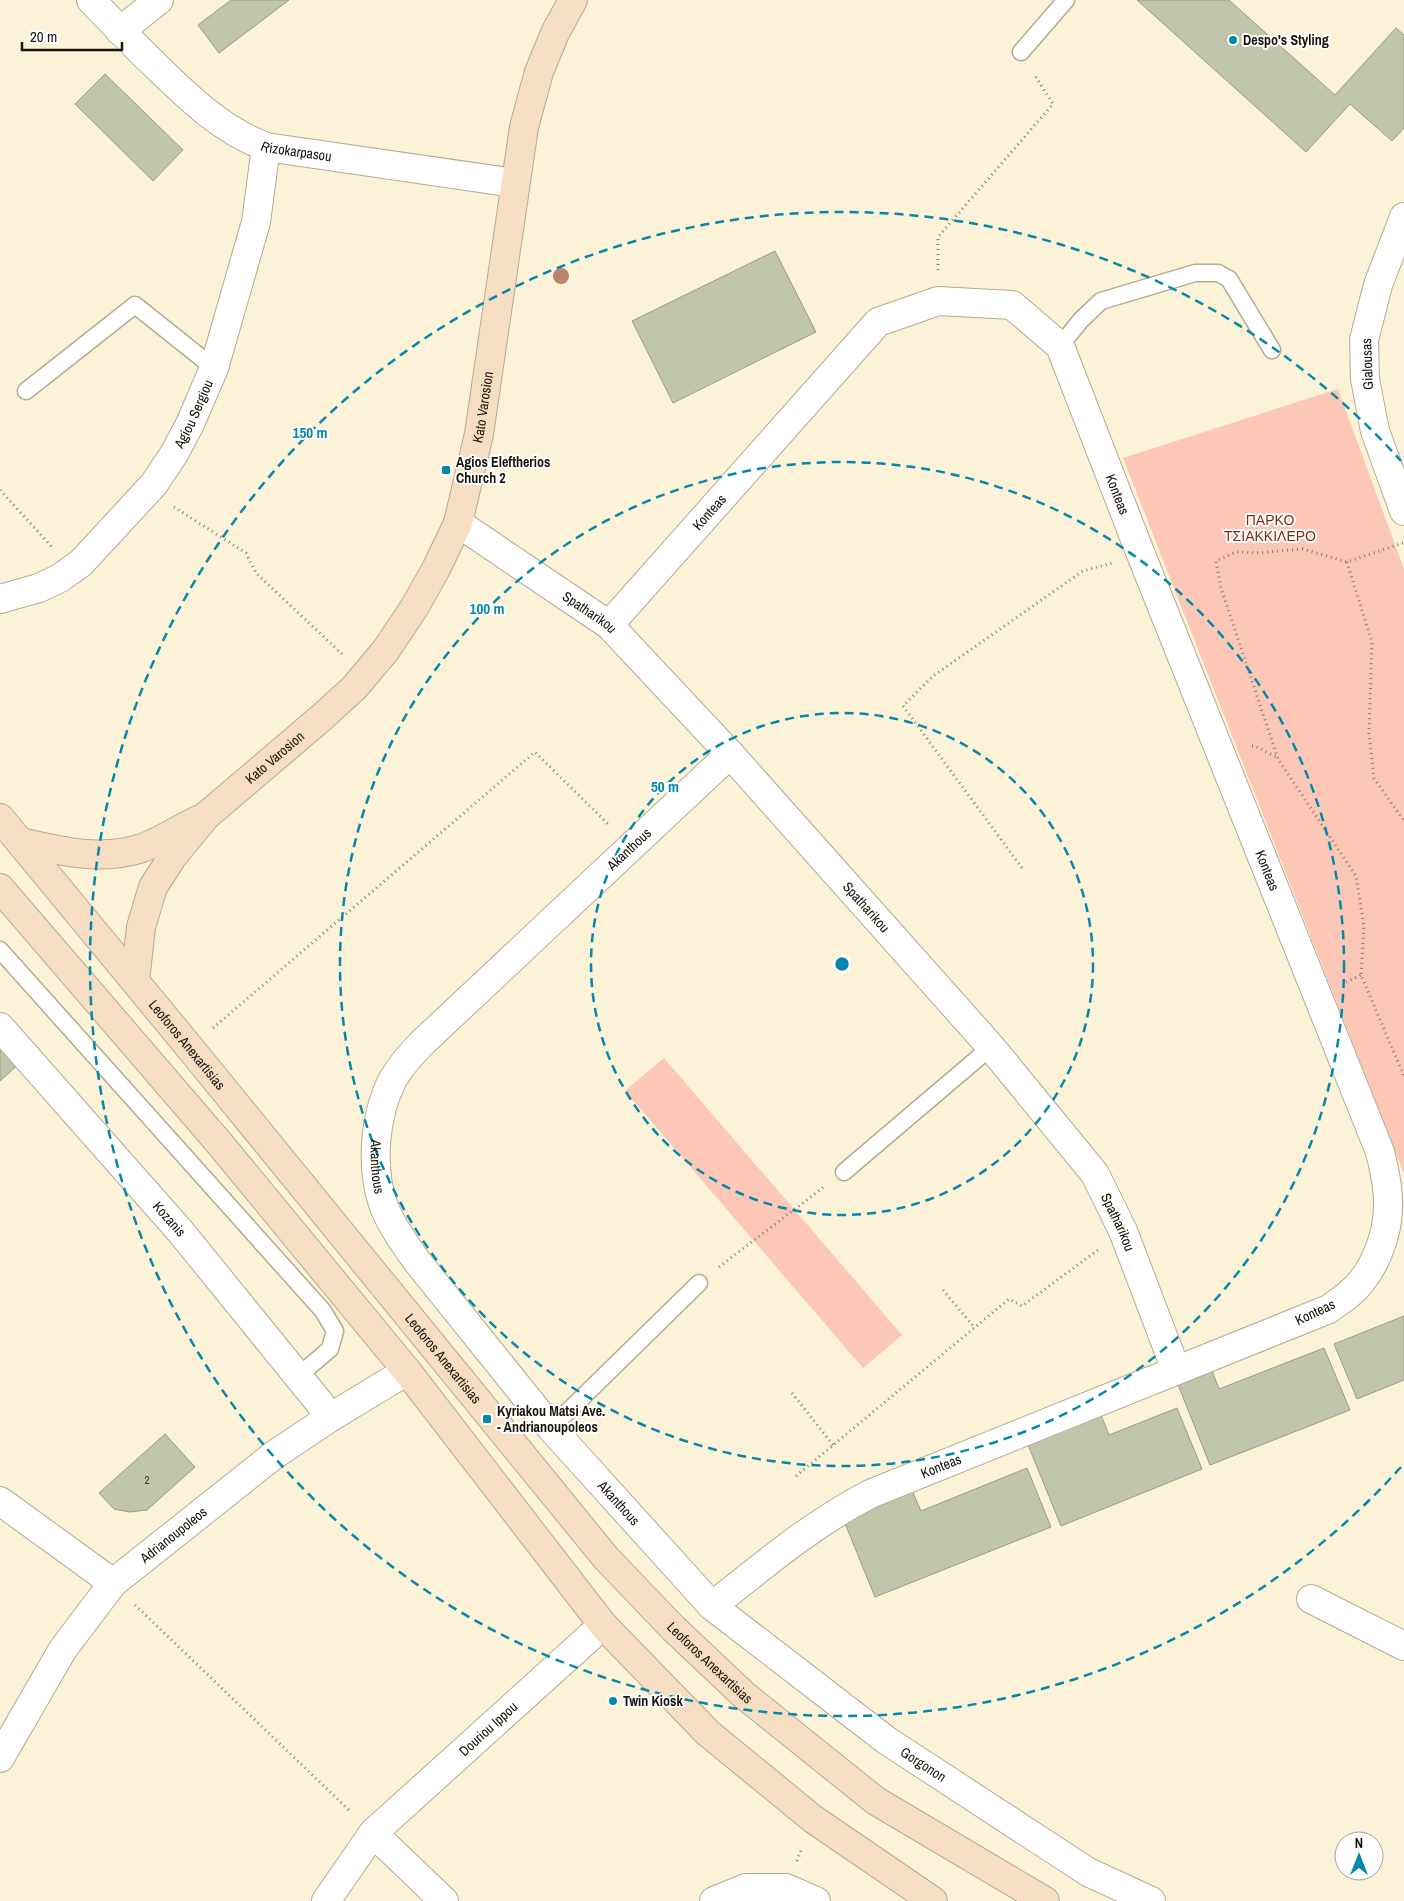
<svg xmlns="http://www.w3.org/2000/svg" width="1404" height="1901" viewBox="0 0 1404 1901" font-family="'Archivo Narrow',sans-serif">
  <rect width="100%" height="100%" fill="#fbf2d8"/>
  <path fill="#fcc7b6" d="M1338,389L1404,569V1174L1123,458Z
    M664,1058L902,1335L863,1368L625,1091Z"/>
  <path fill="#c0c6ac" stroke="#989d85" d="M231,0H289L219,53L198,25Z
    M1137,0H1229L1335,95L1396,28L1404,35V128L1392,141L1350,104L1306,152Z
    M105,74L183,150L153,181L75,104Z
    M775,251L816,332L673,403L632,321Z
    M0,1038L21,1062L0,1081Z
    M1404,1316V1380L1357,1399L1334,1344Z
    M1324,1348L1350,1410L1210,1465L1175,1377L1209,1363L1219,1389Z
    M1097,1405L1109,1435L1177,1408L1202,1469L1061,1526L1024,1435Z
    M165,1434L195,1467L147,1510L130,1512L114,1509L99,1493Z
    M1027,1468L1051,1527L875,1597L842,1516L911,1488L921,1511Z"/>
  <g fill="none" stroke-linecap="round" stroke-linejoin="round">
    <defs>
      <path id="lane" d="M1021,52L1066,0
        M1060,346L1081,320L1101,301L1195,273H1218L1229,279L1272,350
        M26,391L135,305L214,368
        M0,950L323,1311L335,1331L330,1349L297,1377
        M844,1172L991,1047
        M551,1428L699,1283"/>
      <g id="street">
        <path id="s1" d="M91,0C113,23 135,46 158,68C192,101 222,130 266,147L515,183"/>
        <path d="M120,31L159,0"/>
        <path d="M1404,217L1378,285L1364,340L1365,379L1375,431L1404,511"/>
        <path id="s2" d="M458,523L609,625L730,754L991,1047L1095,1174L1123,1231L1176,1370"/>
        <path id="s3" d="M0,599L39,588L60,578L81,563L154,484L174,454L190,424L214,368L256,222L266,147"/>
        <path id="s4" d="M609,625L878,322L938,301L1012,305L1060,346L1138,547L1380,1152C1384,1168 1388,1185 1388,1202C1389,1234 1374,1274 1348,1295C1342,1300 1335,1304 1329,1309L870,1494C812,1524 763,1566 712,1606"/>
        <path id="s5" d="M730,754L422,1043C411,1054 401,1066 393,1079C374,1116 370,1168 384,1207C392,1226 404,1243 416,1260L551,1428L712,1606L886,1740L1088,1872L1151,1901"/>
        <path id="s6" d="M0,1027L180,1231L331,1417"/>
        <path d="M0,1501L113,1583"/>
        <path d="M1311,1599L1404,1646"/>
        <path id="s7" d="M0,1758L63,1649L113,1583L274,1455L331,1417L407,1371"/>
        <path d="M373,1833L444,1901"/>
        <path id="s8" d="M326,1901L373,1833L603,1625"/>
        <path d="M714,1901L746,1888H786L816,1901"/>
      </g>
      <g id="secondary">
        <path id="s9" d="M0,818L190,1048L606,1558L673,1628L744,1695L876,1801L1045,1901"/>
        <path d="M21,842C60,851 98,861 139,849C158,843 179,829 198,820"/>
        <path d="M0,888L220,1144L407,1371L603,1625L708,1733L813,1819L933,1901"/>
        <path id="s10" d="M135,981L141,927L153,887L173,856L206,816L321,718L354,688L386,650L414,608L436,569L458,523L479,434L524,127L539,72L555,33L573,0"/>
      </g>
    </defs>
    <use href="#lane" stroke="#b4ab93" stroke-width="19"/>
    <use href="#street" stroke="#b4ab93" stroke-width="30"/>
    <use href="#secondary" stroke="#b4ab93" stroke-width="30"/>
    <path stroke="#86806f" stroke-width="3" stroke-dasharray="1 4" stroke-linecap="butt" d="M938,270V237L1053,104L1034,74
      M0,490L52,547
      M174,507L246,553L256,573L342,654
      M1403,543L1347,562L1303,549L1256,553L1236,552L1216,561L1221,588L1278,759L1356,876L1364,926L1361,975L1404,1076
      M1347,562L1372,642L1369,733L1374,778L1404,821
      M1252,746H1255L1278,758
      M1022,868L903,706L933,676L1083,571L1112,563
      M1346,982L1361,975
      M213,1028L535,752L610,826
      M719,1267L825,1186
      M943,1290L974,1327
      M792,1393L833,1445
      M796,1476L1009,1299L1022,1306L1098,1250
      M135,1605L351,1812
      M797,1861L802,1848"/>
    <use href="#lane" stroke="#fff" stroke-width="16"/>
    <use href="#street" stroke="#fff" stroke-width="28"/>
    <use href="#secondary" stroke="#f7dec3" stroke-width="28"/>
  </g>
  <circle fill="#b7866b" cx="561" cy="276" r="8"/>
  <g fill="none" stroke="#0488aa" stroke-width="2.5" stroke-dasharray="9 6">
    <circle cx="842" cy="964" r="251"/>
    <circle cx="842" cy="964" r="502"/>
    <path d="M1401 1467A752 752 0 1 1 1401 461"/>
  </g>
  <g fill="#0488aa" stroke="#fff" stroke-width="2">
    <circle cx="1233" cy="40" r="5"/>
    <rect x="441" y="465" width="10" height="10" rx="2.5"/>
    <rect x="482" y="1414" width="10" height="10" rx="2.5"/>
    <circle cx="613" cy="1701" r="5"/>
  </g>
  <g text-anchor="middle" stroke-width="4" stroke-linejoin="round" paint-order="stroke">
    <g font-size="11" fill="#424033">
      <text x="147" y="1484">2</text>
    </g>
    <g font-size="14" font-weight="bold" fill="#18140b" stroke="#fff" text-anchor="start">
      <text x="1243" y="45">Despo's Styling</text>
      <text x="456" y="467">Agios Eleftherios<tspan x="456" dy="16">Church 2</tspan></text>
      <text x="497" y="1416">Kyriakou Matsi Ave.<tspan x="497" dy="16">- Andrianoupoleos</tspan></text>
      <text x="623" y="1706">Twin Kiosk</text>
    </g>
    <g font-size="14" fill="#18140b" stroke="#fff">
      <text dy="5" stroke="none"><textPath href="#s1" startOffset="261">Rizokarpasou</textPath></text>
      <text transform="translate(1367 364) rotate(-92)" y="5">Gialousas</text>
      <text dy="5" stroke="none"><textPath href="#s10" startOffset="695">Kato Varosion</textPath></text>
      <text dy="5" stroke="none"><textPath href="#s3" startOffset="278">Agiou Sergiou</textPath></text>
      <text dy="5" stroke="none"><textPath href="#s4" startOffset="765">Konteas</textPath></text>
      <text dy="5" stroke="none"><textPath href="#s4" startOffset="151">Konteas</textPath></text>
      <text dy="5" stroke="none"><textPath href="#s2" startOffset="159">Spatharikou</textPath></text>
      <text dy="5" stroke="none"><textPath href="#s10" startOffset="275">Kato Varosion</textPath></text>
      <text transform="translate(629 849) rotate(-43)" y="5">Akanthous</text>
      <text dy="5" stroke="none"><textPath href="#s4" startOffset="1170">Konteas</textPath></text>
      <text dy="5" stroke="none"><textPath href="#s2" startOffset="564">Spatharikou</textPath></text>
      <text dy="5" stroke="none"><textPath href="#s9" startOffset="294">Leoforos Anexartisias</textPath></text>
      <text dy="5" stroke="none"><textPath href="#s5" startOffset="559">Akanthous</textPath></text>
      <text dy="5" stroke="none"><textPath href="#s6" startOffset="256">Kozanis</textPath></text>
      <text dy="5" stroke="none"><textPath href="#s2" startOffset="969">Spatharikou</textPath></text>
      <text transform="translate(1315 1312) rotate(-25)" y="5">Konteas</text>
      <text dy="5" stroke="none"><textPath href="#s9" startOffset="699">Leoforos Anexartisias</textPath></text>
      <text transform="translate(941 1466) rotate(-22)" y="5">Konteas</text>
      <text dy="5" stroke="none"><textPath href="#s5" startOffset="979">Akanthous</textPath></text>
      <text dy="5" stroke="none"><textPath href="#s7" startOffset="286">Adrianoupoleos</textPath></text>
      <text dy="5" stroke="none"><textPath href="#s9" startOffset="1104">Leoforos Anexartisias</textPath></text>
      <text dy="5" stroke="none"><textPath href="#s8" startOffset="238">Douriou Ippou</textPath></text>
      <text dy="5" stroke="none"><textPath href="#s5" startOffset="1382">Gorgonon</textPath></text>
    </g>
    <g font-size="14" fill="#7f2d12" stroke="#fff">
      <text x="1270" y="525">ΠΑΡΚΟ<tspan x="1270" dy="16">ΤΣΙΑΚΚΙΛΕΡΟ</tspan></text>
    </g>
  </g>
  <circle cx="842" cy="964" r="8" fill="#0488aa" stroke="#fff" stroke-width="2.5"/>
  <g font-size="15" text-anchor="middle" font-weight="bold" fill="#0488aa" stroke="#fff" stroke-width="4" stroke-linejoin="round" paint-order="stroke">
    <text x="310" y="438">150 m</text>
    <text x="487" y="614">100 m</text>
    <text x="665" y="792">50 m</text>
  </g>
  <g transform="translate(1359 1856)"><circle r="24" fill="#ffffff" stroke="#a3a19d"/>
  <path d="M0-4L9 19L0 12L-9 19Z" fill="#0488aa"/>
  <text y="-8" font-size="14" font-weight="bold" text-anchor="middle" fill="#18140b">N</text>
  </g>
  <path d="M22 42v8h100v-8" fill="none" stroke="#18140b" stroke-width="2.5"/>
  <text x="30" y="42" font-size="15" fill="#18140b" stroke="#ffffff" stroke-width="4" paint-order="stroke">20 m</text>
</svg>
